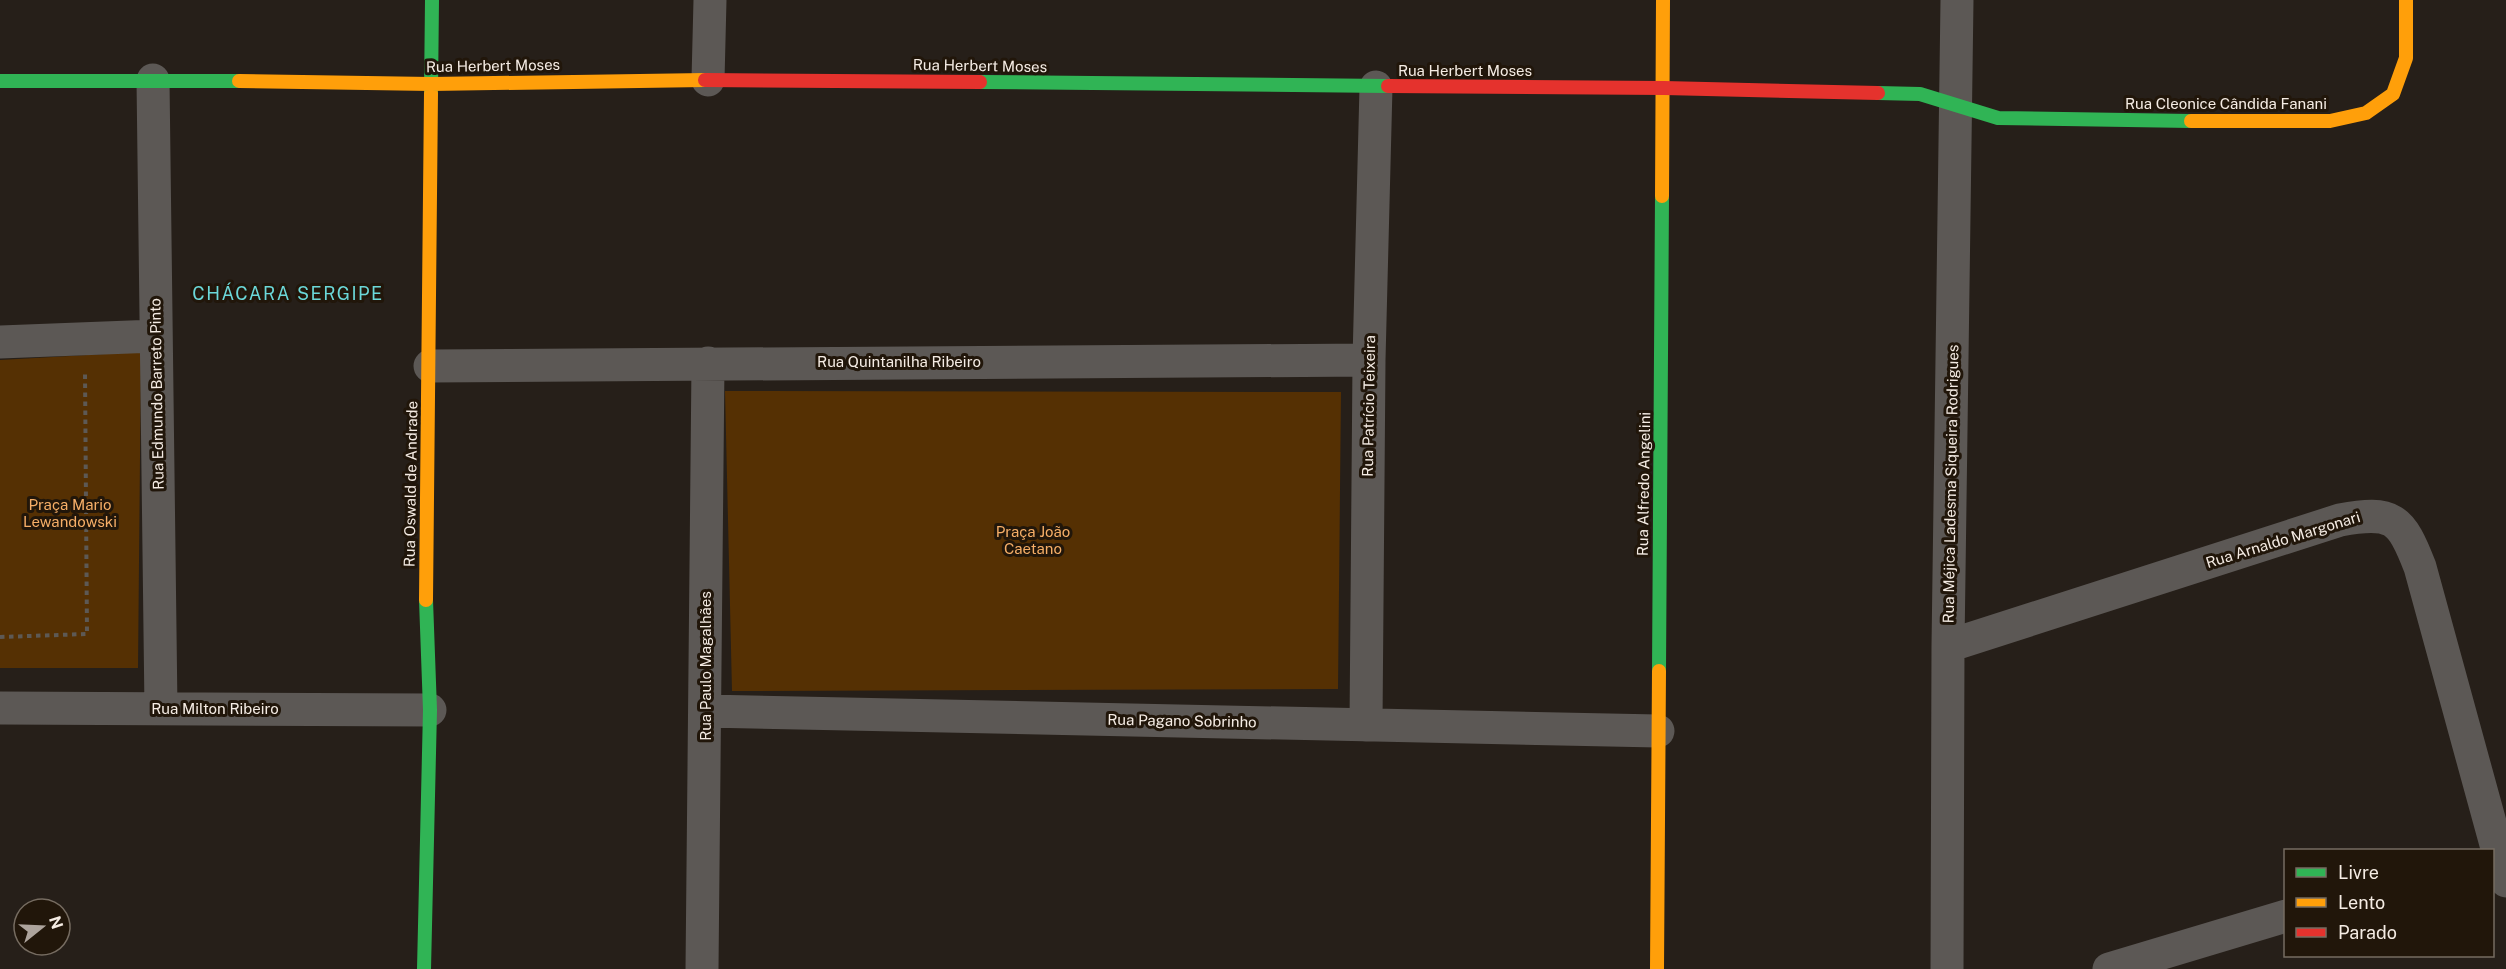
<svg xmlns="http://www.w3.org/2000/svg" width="2506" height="969" viewBox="0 0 2506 969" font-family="'Public Sans',sans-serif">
  <rect width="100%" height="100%" fill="#261f19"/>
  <path fill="#553003" d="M141,352L138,668H0V360Z
    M725,391L1341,392L1338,689L732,691Z"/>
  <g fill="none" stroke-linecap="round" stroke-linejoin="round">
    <path stroke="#5d5955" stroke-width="4" stroke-dasharray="4.5 4.5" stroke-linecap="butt" d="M0,637L87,634L85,373"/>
    <path stroke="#5c5855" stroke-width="33" d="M153,80L161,709
      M708,80L710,0
      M0,342L156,336
      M430,366L1369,360
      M1948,646L2340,520C2393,510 2401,518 2420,567L2506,881
      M0,708L430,710
      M706,711L1658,731
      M1366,725L1369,360L1376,87
      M702,969L708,363
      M1947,969L1948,646L1957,0
      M2109,969L2286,916"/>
    <path stroke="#30b455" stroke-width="14" d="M0,81H239
      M980,82L1388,86
      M431,93L432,0
      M1878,93L1920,94L1998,118L2191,121
      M1659,671L1662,196
      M424,969L430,710L426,600"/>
    <path stroke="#ff9f0a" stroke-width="14" d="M239,81L431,84L705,80
      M2191,121H2330L2366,113L2393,94L2406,58V0
      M1662,196L1663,0
      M426,600L431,93
      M1657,969L1659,671"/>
    <path stroke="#e5322d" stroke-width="14" d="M705,80L980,82
      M1388,86L1664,88L1878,93"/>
  </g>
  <g text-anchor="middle" stroke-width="6" stroke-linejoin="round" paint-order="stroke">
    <g font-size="15" fill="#f5ece4" stroke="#21160a">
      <text transform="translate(493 66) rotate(-1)" y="5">Rua Herbert Moses</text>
      <text transform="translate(980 66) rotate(1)" y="5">Rua Herbert Moses</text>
      <text x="1465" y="76">Rua Herbert Moses</text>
      <text x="2226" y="109">Rua Cleonice Cândida Fanani</text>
      <text x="899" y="367">Rua Quintanilha Ribeiro</text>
      <text transform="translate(157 394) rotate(-91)" y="5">Rua Edmundo Barreto Pinto</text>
      <text transform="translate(1369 406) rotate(-89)" y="5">Rua Patrício Teixeira</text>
      <text transform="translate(411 484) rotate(-89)" y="5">Rua Oswald de Andrade</text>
      <text transform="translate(1644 484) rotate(-89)" y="5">Rua Alfredo Angelini</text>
      <text transform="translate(1951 484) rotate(-89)" y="5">Rua Méjica Ladesma Siqueira Rodrigues</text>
      <text transform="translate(2283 540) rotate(-17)" y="5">Rua Arnaldo Margonari</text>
      <text transform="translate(706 666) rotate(-90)" y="5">Rua Paulo Magalhães</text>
      <text x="215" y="714">Rua Milton Ribeiro</text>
      <text transform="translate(1182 721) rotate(1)" y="5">Rua Pagano Sobrinho</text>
    </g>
    <g font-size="15" fill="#f6ae67" stroke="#21160a">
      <text x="70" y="510">Praça Mario<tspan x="70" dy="17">Lewandowski</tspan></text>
      <text x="1033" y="537">Praça João<tspan x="1033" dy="17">Caetano</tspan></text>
    </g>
    <g font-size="18" letter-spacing="1.5" fill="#6bd8d9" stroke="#21160a">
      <text x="288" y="300">CHÁCARA SERGIPE</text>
    </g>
  </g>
  <rect x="2284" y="849" width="210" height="108" fill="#21160a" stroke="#766c61" stroke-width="1.5"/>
  <rect x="2296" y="868" width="30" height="9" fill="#30b455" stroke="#766c61" stroke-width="1.5"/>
  <text x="2338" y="879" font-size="18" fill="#f5ece4">Livre</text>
  <rect x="2296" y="898" width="30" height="9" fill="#ff9f0a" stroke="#766c61" stroke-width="1.5"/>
  <text x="2338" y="909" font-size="18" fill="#f5ece4">Lento</text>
  <rect x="2296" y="928" width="30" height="9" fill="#e5322d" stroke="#766c61" stroke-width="1.5"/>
  <text x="2338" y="939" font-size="18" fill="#f5ece4">Parado</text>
  <g transform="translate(42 927) rotate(72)"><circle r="28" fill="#21160a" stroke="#766c61" stroke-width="1.5"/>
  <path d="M0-4.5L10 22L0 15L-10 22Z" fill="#ada49d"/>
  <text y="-9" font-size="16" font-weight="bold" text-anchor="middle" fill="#f5ece4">N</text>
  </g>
</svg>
